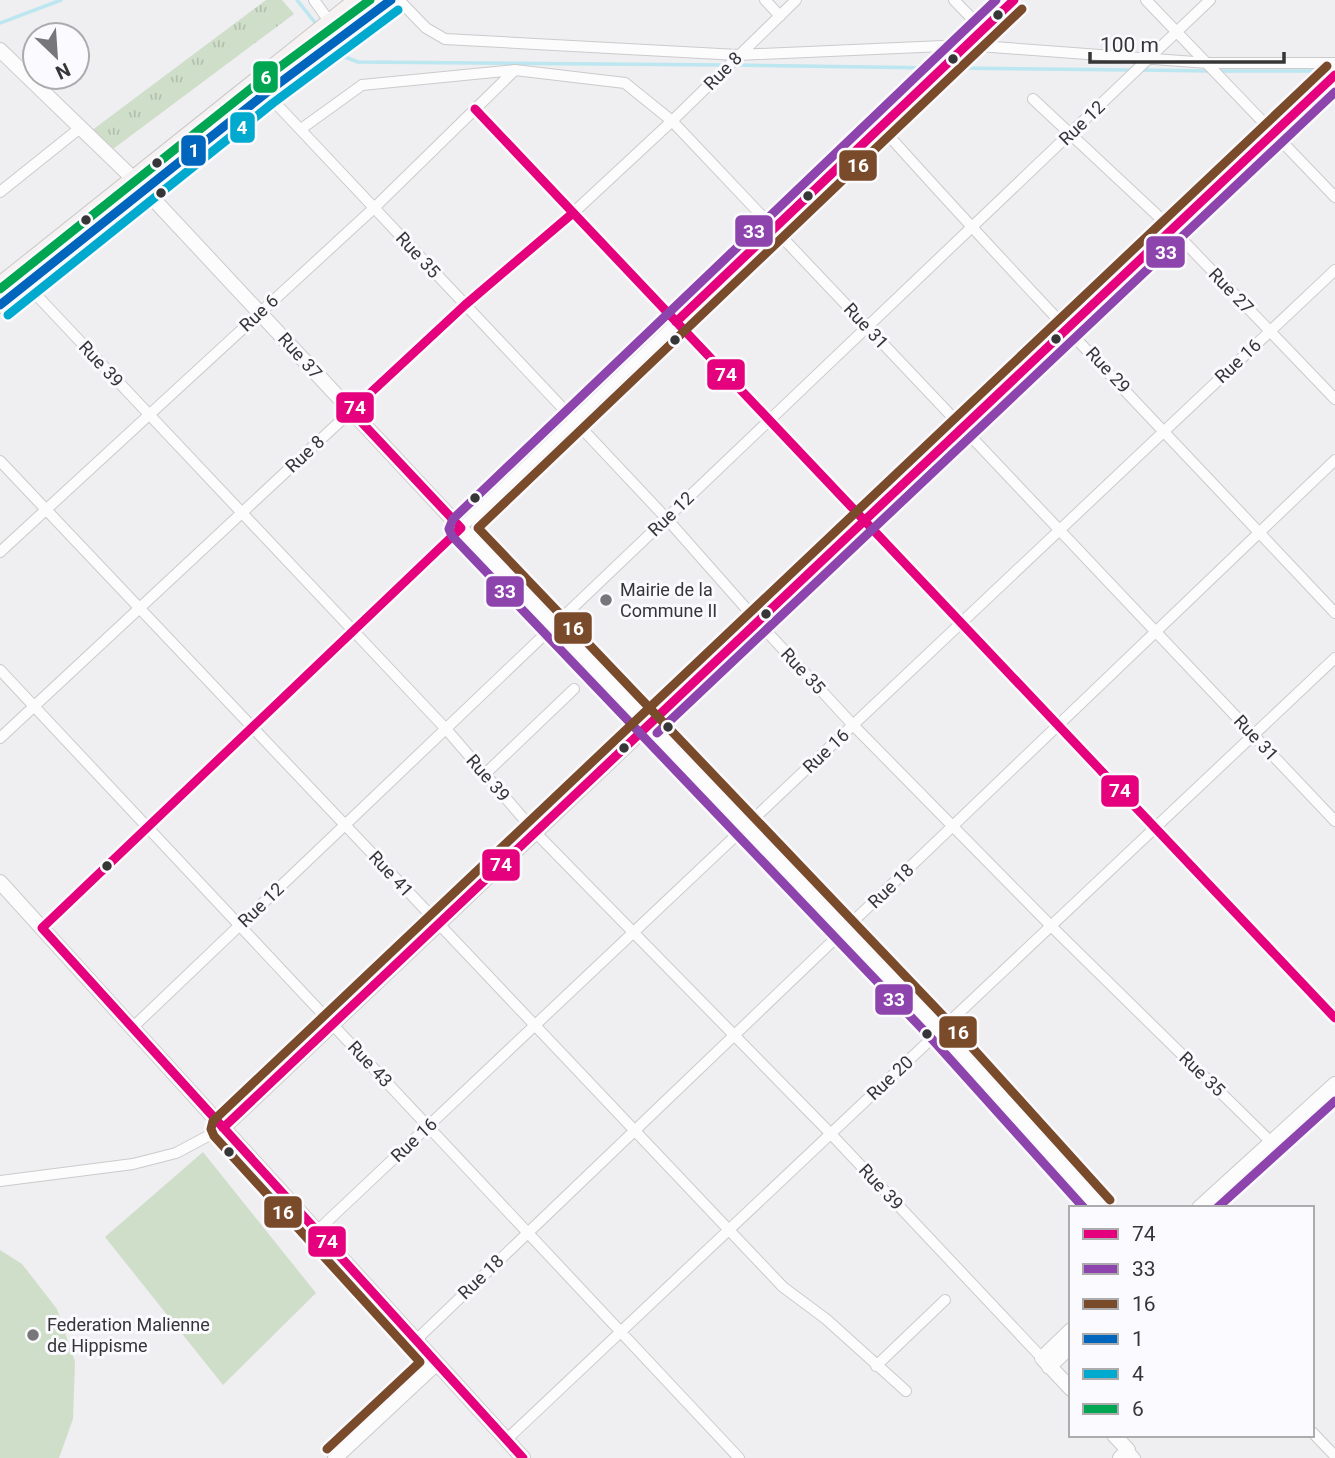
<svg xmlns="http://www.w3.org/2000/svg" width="1335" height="1458" viewBox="0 0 1335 1458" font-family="Roboto,sans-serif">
  <defs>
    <pattern id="grass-tufts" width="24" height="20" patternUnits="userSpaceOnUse" patternTransform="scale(1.75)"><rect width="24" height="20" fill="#cfdec9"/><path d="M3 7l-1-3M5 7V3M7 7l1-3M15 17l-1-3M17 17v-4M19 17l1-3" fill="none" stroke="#b2bfad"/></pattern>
  </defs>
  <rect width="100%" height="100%" fill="#efeef0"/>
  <path fill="url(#grass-tufts)" d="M266,0H282L294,14L109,152L91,131Z"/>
  <path fill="#cfdec9" d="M203,1152L316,1293L223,1385L105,1237Z
    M0,1250L22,1264L57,1309L75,1362L73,1419L59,1458H0Z"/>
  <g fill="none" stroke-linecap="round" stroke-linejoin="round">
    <path stroke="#bce6f0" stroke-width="3.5" d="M297,0L317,25
      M0,23L61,0
      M333,49L342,56L358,62L724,65
      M735,65L937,68
      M949,68L1133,70
      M1141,70L1210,71
      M1218,71H1333"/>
    <defs>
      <path id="street" d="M314,0L329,21
        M399,0L426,28L445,39L738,55L966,45L1208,63H1335
        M765,0L780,16
        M954,0L983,30
        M1146,0L1335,197
        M266,93L667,519L758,622L853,725L1051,926L1270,1141
        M1033,99L1172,229L1335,399
        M475,109L1335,1018
        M881,127C1029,292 1183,451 1335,613
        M301,129L362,85L515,70L625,83L672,121L1335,821
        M0,192L80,128
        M26,284L446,729L535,832L831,1134L1042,1358
        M0,461L783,1287L826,1319L906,1391
        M0,552L374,208L515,70
        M0,670L739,1458
        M0,738L465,305L573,213L672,121L796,0
        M485,774L574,689
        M42,928L1014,0
        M132,1028L1210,0
        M0,1181L133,1164L176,1153L223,1128
        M317,1231L1335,270
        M416,1340L1335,460
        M876,1366L945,1300
        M1312,1432L1335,1456
        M506,1440L1335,658
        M1128,1450L1135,1458"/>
      <path id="secondary" d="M0,50L144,189L553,627L649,724L940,1030L1101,1208
        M0,882L523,1458
        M223,1128L1335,75
        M1199,1208L1335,1084
        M1215,1208L1278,1147L1335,1098
        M1071,1330L1042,1358L1071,1389
        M1049,1367L1071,1346
        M1114,1435L1128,1450L1120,1458
        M335,1458L437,1363"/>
      <path id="primary" d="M0,285L357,0
        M0,305L266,93L391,0"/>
    </defs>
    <use href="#street" stroke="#cbcacc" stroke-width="12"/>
    <use href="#secondary" stroke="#cbcacc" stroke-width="16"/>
    <use href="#primary" stroke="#c9c9ca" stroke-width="18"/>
    <use href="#street" stroke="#fdfcfd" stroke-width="10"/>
    <use href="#secondary" stroke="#fdfcfd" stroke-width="14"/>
    <use href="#primary" stroke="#f6f2f2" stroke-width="16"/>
    <defs>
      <path id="bus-1" d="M475,109L1335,1018
        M676,322L1014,0
        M223,1128L1335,75
        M523,1458L42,928L461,528L351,411L465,305L573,213"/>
      <path id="bus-2" d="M996,0L453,519L449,529L452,536L931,1038L1084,1208
        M657,733L1335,92
        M1217,1208L1335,1101"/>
      <path id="bus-3" d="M1022,9L478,528L949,1022L1110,1200
        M327,1449L420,1362L214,1136L211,1129L213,1121L1327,66"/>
      <path id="bus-4" d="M0,305L266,93L391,0"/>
      <path id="bus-5" d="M8,315L273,103L398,10"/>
      <path id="bus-6" d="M0,289L258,83L370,0"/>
    </defs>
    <use href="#bus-1" stroke="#fbfafe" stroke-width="14"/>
    <use href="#bus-2" stroke="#fbfafe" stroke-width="14"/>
    <use href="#bus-3" stroke="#fbfafe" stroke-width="14"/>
    <use href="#bus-4" stroke="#fbfafe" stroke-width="14"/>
    <use href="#bus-5" stroke="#fbfafe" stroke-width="14"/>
    <use href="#bus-6" stroke="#fbfafe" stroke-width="14"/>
    <use href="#bus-1" stroke="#e5007d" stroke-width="9"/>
    <use href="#bus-2" stroke="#8e44ad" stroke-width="9"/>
    <use href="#bus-3" stroke="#7a4b2a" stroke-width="9"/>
    <use href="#bus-4" stroke="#0065bd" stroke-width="9"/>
    <use href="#bus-5" stroke="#00a9ce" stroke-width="9"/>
    <use href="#bus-6" stroke="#00a651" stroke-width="9"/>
  </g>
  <g fill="#363637" stroke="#fbfafe" stroke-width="2.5">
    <circle cx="998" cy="15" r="6"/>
    <circle cx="953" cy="59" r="6"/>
    <circle cx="157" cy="163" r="6"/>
    <circle cx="161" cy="193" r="6"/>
    <circle cx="808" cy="196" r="6"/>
    <circle cx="86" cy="220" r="6"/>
    <circle cx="1056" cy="339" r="6"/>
    <circle cx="675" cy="340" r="6"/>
    <circle cx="475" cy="498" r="6"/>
    <circle cx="766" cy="614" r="6"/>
    <circle cx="668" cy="727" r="6"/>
    <circle cx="624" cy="748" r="6"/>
    <circle cx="107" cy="866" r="6"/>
    <circle cx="927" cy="1034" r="6"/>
    <circle cx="229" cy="1152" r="6"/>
  </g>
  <g fill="#777678" stroke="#fbfafe" stroke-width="2.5">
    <circle cx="606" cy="600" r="7"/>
    <circle cx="33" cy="1335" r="7"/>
  </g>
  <g text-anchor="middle" stroke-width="6" stroke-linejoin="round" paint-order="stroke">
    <g font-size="18" fill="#363637" stroke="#fbfafe">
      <text transform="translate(723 71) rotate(-45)" y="6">Rue 8</text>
      <text transform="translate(1082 123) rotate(-44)" y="6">Rue 12</text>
      <text transform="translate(418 255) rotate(47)" y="6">Rue 35</text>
      <text transform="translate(1231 291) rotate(46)" y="6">Rue 27</text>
      <text transform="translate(259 313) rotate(-43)" y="6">Rue 6</text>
      <text transform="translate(866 326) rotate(47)" y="6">Rue 31</text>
      <text transform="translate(300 356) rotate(48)" y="6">Rue 37</text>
      <text transform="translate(1238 361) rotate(-43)" y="6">Rue 16</text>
      <text transform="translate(101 364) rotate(47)" y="6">Rue 39</text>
      <text transform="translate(1108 370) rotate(47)" y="6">Rue 29</text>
      <text transform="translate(305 454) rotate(-43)" y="6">Rue 8</text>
      <text transform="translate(671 514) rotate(-44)" y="6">Rue 12</text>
      <text transform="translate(803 671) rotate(47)" y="6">Rue 35</text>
      <text transform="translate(1256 738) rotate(47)" y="6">Rue 31</text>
      <text transform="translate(826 751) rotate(-43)" y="6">Rue 16</text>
      <text transform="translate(488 778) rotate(49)" y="6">Rue 39</text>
      <text transform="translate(391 874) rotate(47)" y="6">Rue 41</text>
      <text transform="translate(891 886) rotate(-44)" y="6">Rue 18</text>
      <text transform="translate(261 905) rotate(-44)" y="6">Rue 12</text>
      <text transform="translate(370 1064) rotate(47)" y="6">Rue 43</text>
      <text transform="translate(1202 1074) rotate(44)" y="6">Rue 35</text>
      <text transform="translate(890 1078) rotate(-43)" y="6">Rue 20</text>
      <text transform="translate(414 1140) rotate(-43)" y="6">Rue 16</text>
      <text transform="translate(881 1187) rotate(47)" y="6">Rue 39</text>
      <text transform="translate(481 1277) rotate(-44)" y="6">Rue 18</text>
    </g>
    <g font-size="18" fill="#363637" stroke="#fbfafe" text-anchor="start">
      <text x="620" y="596">Mairie de la<tspan x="620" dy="21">Commune II</tspan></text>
      <text x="47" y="1331">Federation Malienne<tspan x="47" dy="21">de Hippisme</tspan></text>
    </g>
  </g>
  <g stroke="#fbfafe" stroke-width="2.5">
    <rect x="252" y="60" width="27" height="34" rx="7" fill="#00a651"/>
    <rect x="229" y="111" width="27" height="33" rx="7" fill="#00a9ce"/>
    <rect x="180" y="134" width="27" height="33" rx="7" fill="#0065bd"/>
    <rect x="838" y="149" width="40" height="33" rx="7" fill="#7a4b2a"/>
    <rect x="734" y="214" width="40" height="34" rx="7" fill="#8e44ad"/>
    <rect x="1145" y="235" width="41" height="34" rx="7" fill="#8e44ad"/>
    <rect x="706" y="358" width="40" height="33" rx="7" fill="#e5007d"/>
    <rect x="335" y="391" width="40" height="33" rx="7" fill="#e5007d"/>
    <rect x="485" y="575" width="40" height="33" rx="7" fill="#8e44ad"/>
    <rect x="553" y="611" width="40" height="34" rx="7" fill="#7a4b2a"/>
    <rect x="1100" y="774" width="40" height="34" rx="7" fill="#e5007d"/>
    <rect x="481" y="848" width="40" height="34" rx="7" fill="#e5007d"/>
    <rect x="874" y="983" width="40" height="33" rx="7" fill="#8e44ad"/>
    <rect x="938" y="1015" width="40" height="34" rx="7" fill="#7a4b2a"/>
    <rect x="263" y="1195" width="40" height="34" rx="7" fill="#7a4b2a"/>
    <rect x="307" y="1225" width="40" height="33" rx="7" fill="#e5007d"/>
  </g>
  <g font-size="19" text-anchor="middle" font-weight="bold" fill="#fff">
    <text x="266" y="84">6</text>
    <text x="242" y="134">4</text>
    <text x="194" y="157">1</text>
    <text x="858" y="172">16</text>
    <text x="754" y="238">33</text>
    <text x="1166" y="259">33</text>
    <text x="726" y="381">74</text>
    <text x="355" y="414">74</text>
    <text x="505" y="598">33</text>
    <text x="573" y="635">16</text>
    <text x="1120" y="797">74</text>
    <text x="501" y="871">74</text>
    <text x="894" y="1006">33</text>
    <text x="958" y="1039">16</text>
    <text x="283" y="1219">16</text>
    <text x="327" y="1248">74</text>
  </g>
  <rect x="1069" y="1206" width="245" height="231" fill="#fbfafe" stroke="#acacae" stroke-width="2"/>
  <rect x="1083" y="1229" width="35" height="10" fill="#e5007d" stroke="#acacae" stroke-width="2"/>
  <text x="1132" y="1241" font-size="21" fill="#363637">74</text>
  <rect x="1083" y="1264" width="35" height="10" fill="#8e44ad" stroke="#acacae" stroke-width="2"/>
  <text x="1132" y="1276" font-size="21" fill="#363637">33</text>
  <rect x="1083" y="1299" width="35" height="10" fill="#7a4b2a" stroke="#acacae" stroke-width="2"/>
  <text x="1132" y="1311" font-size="21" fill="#363637">16</text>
  <rect x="1083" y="1334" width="35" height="10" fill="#0065bd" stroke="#acacae" stroke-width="2"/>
  <text x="1132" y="1346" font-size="21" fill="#363637">1</text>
  <rect x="1083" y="1369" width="35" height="10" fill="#00a9ce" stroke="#acacae" stroke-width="2"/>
  <text x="1132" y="1381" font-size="21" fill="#363637">4</text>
  <rect x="1083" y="1404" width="35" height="10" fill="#00a651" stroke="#acacae" stroke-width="2"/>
  <text x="1132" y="1416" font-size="21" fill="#363637">6</text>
  <g transform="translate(56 56) rotate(155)"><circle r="33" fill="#fbfafe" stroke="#acacae" stroke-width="2"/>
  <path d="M0-5L12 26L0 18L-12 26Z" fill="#777678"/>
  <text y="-10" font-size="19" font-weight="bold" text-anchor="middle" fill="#363637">N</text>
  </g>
  <path d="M1090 52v10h194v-10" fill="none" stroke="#363637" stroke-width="3.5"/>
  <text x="1100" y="52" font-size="21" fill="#363637" stroke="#fbfafe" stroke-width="5" paint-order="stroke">100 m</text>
</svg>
